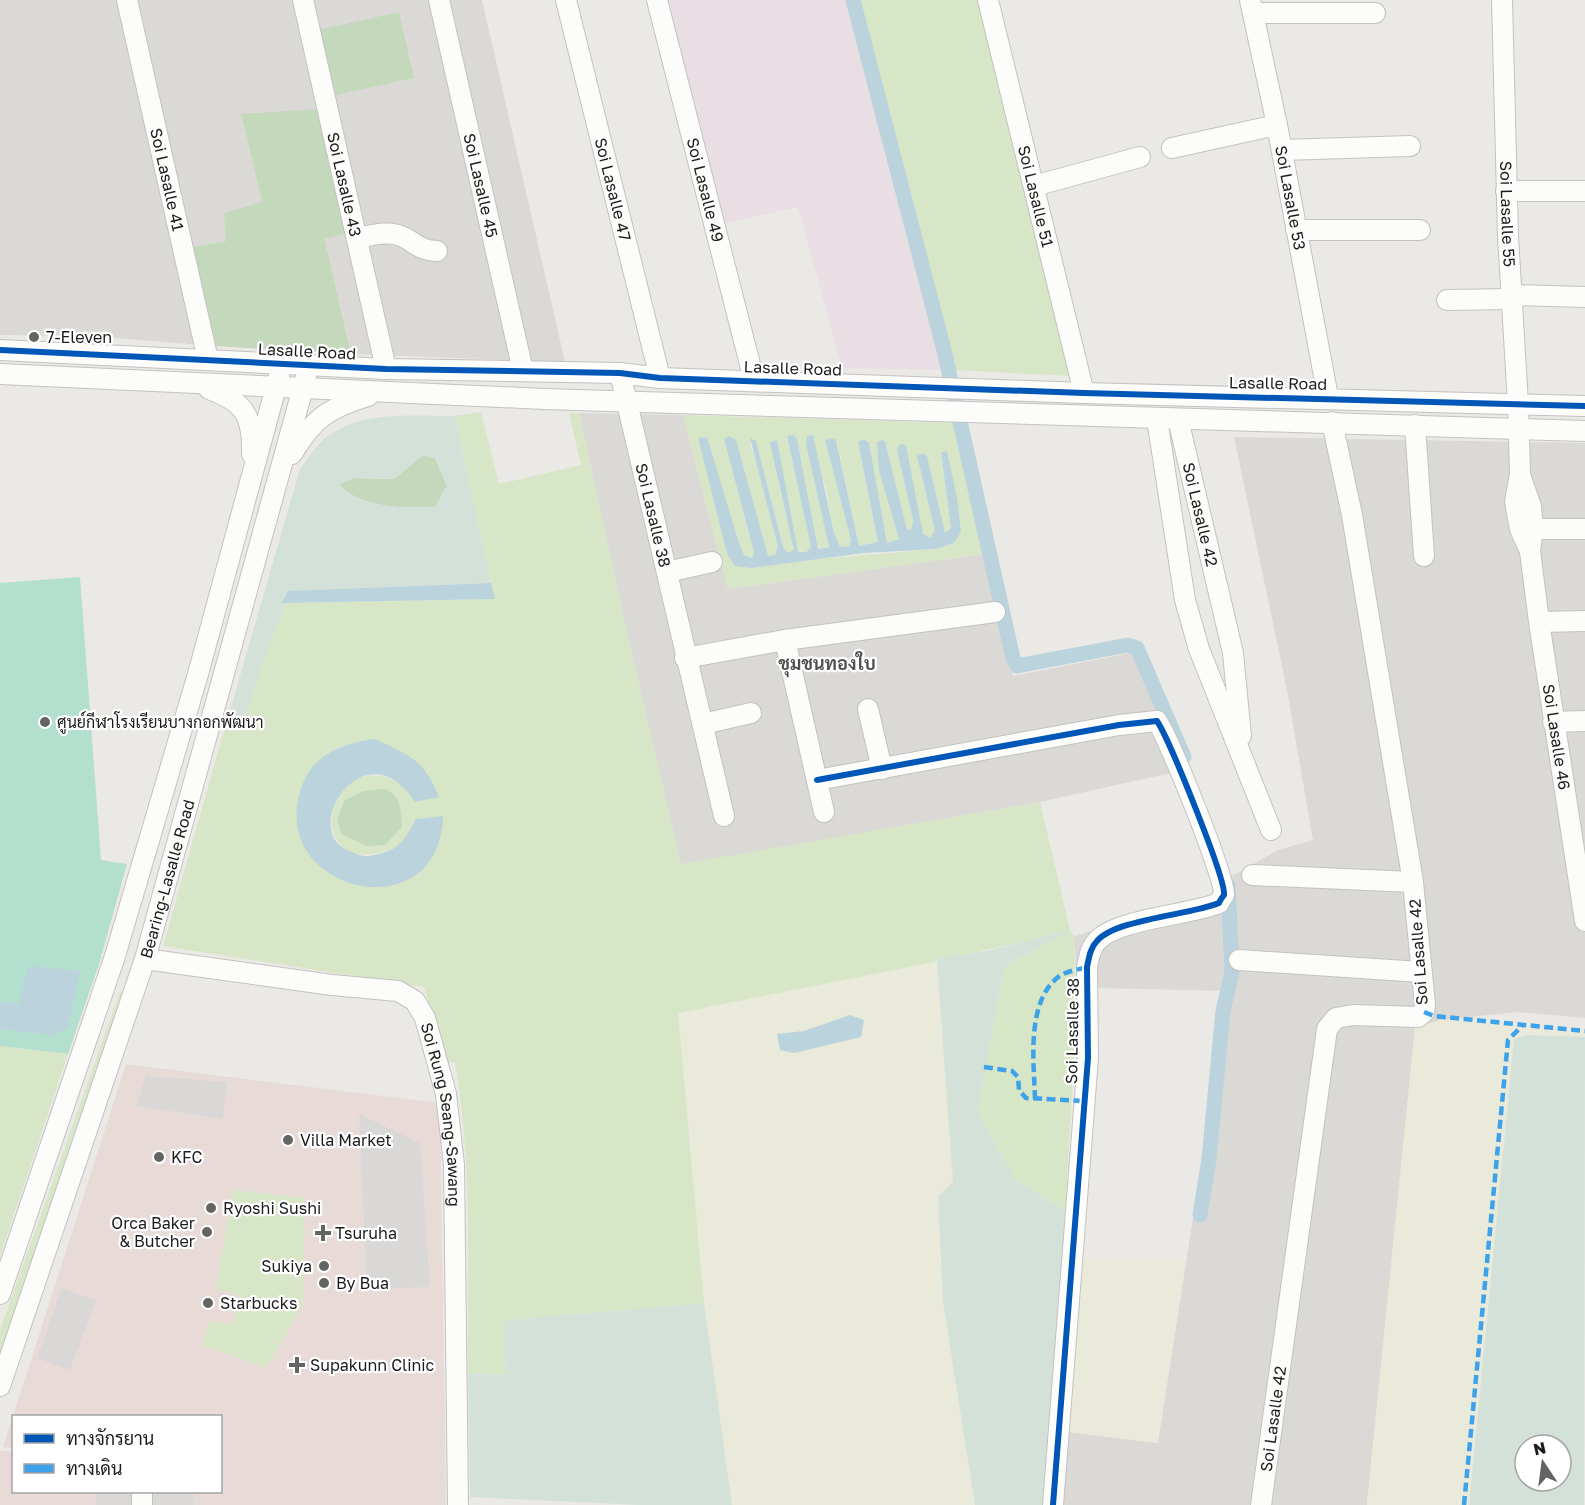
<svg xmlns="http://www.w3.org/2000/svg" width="1585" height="1505" viewBox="0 0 1585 1505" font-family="'Golos Text',Sarabun,sans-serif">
  <rect width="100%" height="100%" fill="#ebe9e5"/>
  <path fill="#dad9d6" d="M0,0H482L565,362L351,354L325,238L346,233L241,114L262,202L227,241L192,247L213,346L89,336L0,335Z
    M579,413L683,415L728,589L984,554L1013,676L1135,652L1203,816L1227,906L1226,991L1097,988L1077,983L1074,936L1215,894L1194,823L1171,773L1040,802L681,865L629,642Z
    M1234,437L1585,443V1018L1518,1012L1441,1020L1415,1027L1367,1505H1059L1068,1432L1158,1443L1193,1218L1204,1219L1227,1014L1237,975L1230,877L1278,850L1313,840L1287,690Z
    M96,1492H194V1505H96Z"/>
  <path fill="#e8dbd7" d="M126,1064L440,1103L446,1505H194V1492H220V1416H14L13,1448L3,1447Z
    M0,1451H13L14,1492H96V1505H0Z"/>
  <path fill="#e8dee3" d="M647,0H847L948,370L842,368L798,207L708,227Z"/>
  <path fill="#d9d8d6" d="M146,1076L227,1082L223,1119L136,1106Z
    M359,1114L420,1143L430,1287L367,1289Z
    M62,1288L96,1300L70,1370L37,1358Z"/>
  <path fill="#e9ead9" d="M937,959L953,1182L938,1197L943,1302L975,1505H732L704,1303L678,1013Z
    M1441,1020L1585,1032V1036L1527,1035L1514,1039L1468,1505H1367L1415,1027Z
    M1079,1258L1186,1260L1157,1443L1068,1432Z"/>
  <path fill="#d6e6c6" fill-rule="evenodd" d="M858,0H980L1073,376L954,370Z
    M481,412L499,484L581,465L569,413H579L629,642L681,864L1040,802L1070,930L1074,936L1076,1025L1065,1211L1015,1179L978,1112L1004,967L1067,931C939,964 808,986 678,1013L704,1303L504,1321L506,1374L468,1373C467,1270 473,1164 455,1062L446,1063L424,987L163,946L224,731L240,730L282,603L494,599L455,416ZM429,772L403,785C322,736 295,894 402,845L343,880L306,776Z
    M683,415L955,423L984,554L728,589ZM728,436L768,557L776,555L778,547L756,459L749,444L756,441L783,547L788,553L795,551L772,457L798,552H806L811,547L787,436L797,439L818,549L829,547L806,444L825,484L834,533L840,547L849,546L851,540L825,440L830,438L837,441L859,546L878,543L858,443L863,439L869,444L887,543L899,539L879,471L882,440L885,441L906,530L911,529L913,521L897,450L923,534L930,538L935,531L917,457L945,533L951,529L941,452L947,451L954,543L936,549L736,566L727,554L698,438L744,556L753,558L754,552L724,440Z
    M120,992H124L0,1361V1330Z
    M0,1046L68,1054L0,1256Z
    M233,1190L305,1198L303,1305L266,1368L202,1345L210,1320L232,1325L240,1296L216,1288Z"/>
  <path fill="#c4d8bc" d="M399,12L414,78L336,95L319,30Z
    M319,109L347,233L325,239L351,354L213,346L192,247L226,241L224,213L262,202L241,114Z
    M423,455L435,458L447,486L435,507C402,508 362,509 338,484L354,478L394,479Z
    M385,789C401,796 401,810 402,827L385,845L367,846L341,834L337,819L345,800L364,791Z"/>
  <path fill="#d4e1d9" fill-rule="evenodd" d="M455,416L491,583L289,591L240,730L224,731L300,469C306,461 312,451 320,443C354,409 411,416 455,416ZM423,455L435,458L447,486L435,507C403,508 363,509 338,485L354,478L394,479Z
    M1070,930L1004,967L978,1112L1015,1179L1065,1211L1047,1505H975L943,1302L938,1197L953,1182L937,959L988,951Z
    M1527,1035L1585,1037L1584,1505H1469L1514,1039ZM1525,1445H1561V1481H1525Z
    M704,1303L732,1505H640L470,1497L468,1373L506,1374L503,1321Z"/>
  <path fill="#b3dfcf" d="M80,577L101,860L127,864L99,964L68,1054L0,1046V583Z"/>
  <path fill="#bbd3dc" d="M793,435L797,439L818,549L829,547L806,444L807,436L813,435L834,533L840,547L849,546L851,540L825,440L830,438L836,440L859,546L878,542L858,442L863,439L869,443L887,543L899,539L879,471L877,442L882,440L885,441L907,530L911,529L913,521L897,450L900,444L906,445L923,534L930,538L935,531L917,456L923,453L927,456L945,533L951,528L941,452L947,451L957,498L961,532L954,543L936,549L864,553L751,568L735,566L727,554L698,438L707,437L739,543L744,555L752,558L754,552L724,439L728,436L736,440L768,556L775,555L778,547L750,438L756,441L783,547L788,553L794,550L770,443L777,440L798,552H806L811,547L787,436Z
    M491,583L495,599L282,603L288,591Z
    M375,739C411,756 424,760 439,797L415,802C366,726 299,828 347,850C355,853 361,857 369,856C399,851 402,844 416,819L443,816C440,936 258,890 304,781C316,753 347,742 375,739Z
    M28,966L80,971L68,1026L55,1035L0,1029V1002L19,1004Z
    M850,1015L864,1020L861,1037L794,1053L780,1050L777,1034L804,1031Z"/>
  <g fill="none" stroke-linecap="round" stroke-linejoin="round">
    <path stroke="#bbd3dc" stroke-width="15" d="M853,0L944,350L1013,658L1017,666L1128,645L1137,648L1184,757
      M1200,1215L1209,1159L1223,1011L1232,972L1228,885"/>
    <defs>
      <g id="minor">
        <path id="s1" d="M127,0L208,360"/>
        <path id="s2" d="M303,0L386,369"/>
        <path id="s3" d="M439,0L523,371"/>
        <path id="s4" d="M566,0L660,378"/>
        <path id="s5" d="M657,0L754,380"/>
        <path id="s6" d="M988,0L1084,393"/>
        <path id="s7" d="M1250,0L1277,125L1328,397"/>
        <path id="s8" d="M1502,0L1508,236L1518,404L1520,474L1515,502L1520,529L1530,551"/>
        <path d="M1253,13H1375"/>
        <path d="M1172,148L1277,125"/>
        <path d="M1282,150L1410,146"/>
        <path d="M1034,186L1140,157"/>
        <path d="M1506,191H1585"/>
        <path d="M1296,230H1420"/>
        <path d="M357,238C370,236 388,230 401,236C416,242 417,250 437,251"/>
        <path d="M1512,295L1585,297"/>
        <path d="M1447,300L1512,299"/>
        <path d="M0,350L386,369L620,373L660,378L1084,393L1585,406"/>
        <path id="s9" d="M620,373L724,816"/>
        <path d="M0,374L544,399L1585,431"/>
        <path d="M209,389C245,402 253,416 252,454"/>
        <path d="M1157,419L1185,600L1199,649L1271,830"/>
        <path id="s10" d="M1178,419L1233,653L1241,736"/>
        <path d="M1415,425L1424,556"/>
        <path d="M292,454C313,418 329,408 368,396"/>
        <path id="s11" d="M1520,475L1531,506L1533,529L1530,551L1539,622L1585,921"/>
        <path d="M1533,529H1585"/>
        <path d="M667,572L712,562"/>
        <path d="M1539,622L1585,621"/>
        <path d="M785,640L824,812"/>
        <path d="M685,658L785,640L995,612"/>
        <path d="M868,709L882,769"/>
        <path d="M1553,722L1585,721"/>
        <path d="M703,724L751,713"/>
        <path d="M817,780L1119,725L1157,721C1169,739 1226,879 1224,895C1223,896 1219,902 1219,903C1190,915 1116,919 1097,941C1090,948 1089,958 1087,967L1088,1058L1053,1505"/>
        <path d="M1252,875L1413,882"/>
        <path id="s12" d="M145,959L332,985L398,991L415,1001L425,1018L446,1094L454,1165L458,1505"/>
        <path d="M1239,960L1421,972"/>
        <path d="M0,1294L115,956L198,674L279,376"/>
        <path id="s13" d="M0,1386L145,959L306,377"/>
        <path d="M142,1492V1505"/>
        <path id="s14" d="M1261,1505L1327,1029L1336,1018L1353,1015L1418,1017L1424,1012L1425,1005L1413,882L1352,515L1332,422"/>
      </g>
    </defs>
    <use href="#minor" stroke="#c3c2c1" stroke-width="22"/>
    <use href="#minor" stroke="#fcfcfb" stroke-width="20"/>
    <path stroke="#3da2ea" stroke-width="4.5" stroke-dasharray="9 4.5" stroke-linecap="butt" d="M1424,1012L1434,1016L1585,1031
      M984,1067L1012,1071L1018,1077L1019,1090L1026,1098L1083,1101
      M1035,1099C1034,1063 1026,1004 1057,978C1065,971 1077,970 1087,967
      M1464,1505L1508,1040L1522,1026"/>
    <defs>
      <path id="cycleway" d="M0,350L386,369L620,373L660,378L1084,393L1585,406
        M817,780L1119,725L1157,721C1169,739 1226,879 1224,895C1223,896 1219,902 1219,903C1190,915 1116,919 1097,941C1090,948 1089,958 1087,967L1088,1058L1053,1505"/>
    </defs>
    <use href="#cycleway" stroke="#fff" stroke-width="10"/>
    <use href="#cycleway" stroke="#0057b8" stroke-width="6"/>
  </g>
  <g fill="#646462" stroke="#fff" stroke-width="2">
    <circle cx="34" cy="337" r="6"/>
    <circle cx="45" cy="722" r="6"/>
    <circle cx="288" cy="1140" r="6"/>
    <circle cx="159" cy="1157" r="6"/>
    <circle cx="211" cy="1208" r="6"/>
    <circle cx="207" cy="1232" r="6"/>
    <path d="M320 1224h6v6h6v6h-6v6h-6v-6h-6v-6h6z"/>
    <circle cx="324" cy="1266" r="6"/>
    <circle cx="324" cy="1283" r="6"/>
    <circle cx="208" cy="1303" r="6"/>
    <path d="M294 1356h6v6h6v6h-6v6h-6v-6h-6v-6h6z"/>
  </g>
  <g text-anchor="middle" stroke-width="4.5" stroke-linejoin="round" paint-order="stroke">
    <g font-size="16" fill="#1c1c1c" stroke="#fff">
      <text dy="6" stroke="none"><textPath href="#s1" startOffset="184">Soi Lasalle 41</textPath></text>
      <text dy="6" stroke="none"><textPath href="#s2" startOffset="189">Soi Lasalle 43</textPath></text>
      <text dy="6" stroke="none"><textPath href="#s3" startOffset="190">Soi Lasalle 45</textPath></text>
      <text dy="6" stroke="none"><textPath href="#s4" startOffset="195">Soi Lasalle 47</textPath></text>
      <text dy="6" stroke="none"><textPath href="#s5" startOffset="196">Soi Lasalle 49</textPath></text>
      <text dy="6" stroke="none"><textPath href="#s6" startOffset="202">Soi Lasalle 51</textPath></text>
      <text dy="6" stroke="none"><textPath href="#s7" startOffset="202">Soi Lasalle 53</textPath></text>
      <text dy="6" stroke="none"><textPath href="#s8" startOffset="214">Soi Lasalle 55</textPath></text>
      <text transform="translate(307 351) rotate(3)" y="6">Lasalle Road</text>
      <text transform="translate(793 368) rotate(2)" y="6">Lasalle Road</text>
      <text transform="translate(1278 383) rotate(1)" y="6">Lasalle Road</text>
      <text dy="6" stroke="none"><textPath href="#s10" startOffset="98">Soi Lasalle 42</textPath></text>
      <text dy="6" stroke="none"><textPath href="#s9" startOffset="146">Soi Lasalle 38</textPath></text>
      <text dy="6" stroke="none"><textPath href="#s11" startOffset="266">Soi Lasalle 46</textPath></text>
      <text dy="6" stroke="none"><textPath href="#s13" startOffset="534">Bearing-Lasalle Road</textPath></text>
      <text transform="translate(1418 952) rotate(-94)" y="6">Soi Lasalle 42</text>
      <text transform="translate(1072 1031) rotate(-89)" y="6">Soi Lasalle 38</text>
      <text dy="6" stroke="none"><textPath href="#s12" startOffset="393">Soi Rung Seang-Sawang</textPath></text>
      <text dy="6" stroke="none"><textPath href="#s14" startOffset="87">Soi Lasalle 42</textPath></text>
    </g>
    <g font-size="16" fill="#1c1c1c" stroke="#fff" text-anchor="start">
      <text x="46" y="343">7-Eleven</text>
      <text x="57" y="728">ศูนย์กีฬาโรงเรียนบางกอกพัฒนา</text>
      <text x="300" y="1146">Villa Market</text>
      <text x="171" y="1163">KFC</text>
      <text x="223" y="1214">Ryoshi Sushi</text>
      <text x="195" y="1229" text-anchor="end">Orca Baker<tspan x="195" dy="18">&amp; Butcher</tspan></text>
      <text x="335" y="1239">Tsuruha</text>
      <text x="312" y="1272" text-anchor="end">Sukiya</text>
      <text x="336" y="1289">By Bua</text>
      <text x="220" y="1309">Starbucks</text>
      <text x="310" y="1371">Supakunn Clinic</text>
    </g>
    <g font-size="18" font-weight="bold" fill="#4f4f4f" stroke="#fff">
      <text x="827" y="670">ชุมชนทองใบ</text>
    </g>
  </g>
  <rect x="12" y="1415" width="210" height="78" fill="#ffffff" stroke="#a4a4a4" stroke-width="1.5"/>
  <rect x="24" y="1434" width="30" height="9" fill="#0057b8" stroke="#a4a4a4" stroke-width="1.5"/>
  <text x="66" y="1445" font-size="18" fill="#1c1c1c">ทางจักรยาน</text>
  <rect x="24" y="1464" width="30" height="9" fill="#3da2ea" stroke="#a4a4a4" stroke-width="1.5"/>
  <text x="66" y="1475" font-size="18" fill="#1c1c1c">ทางเดิน</text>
  <g transform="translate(1543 1463) rotate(347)"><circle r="28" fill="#ffffff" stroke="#a4a4a4" stroke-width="1.5"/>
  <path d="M0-4.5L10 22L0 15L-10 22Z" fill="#646462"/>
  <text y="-9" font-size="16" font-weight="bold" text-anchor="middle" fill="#1c1c1c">N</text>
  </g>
</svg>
